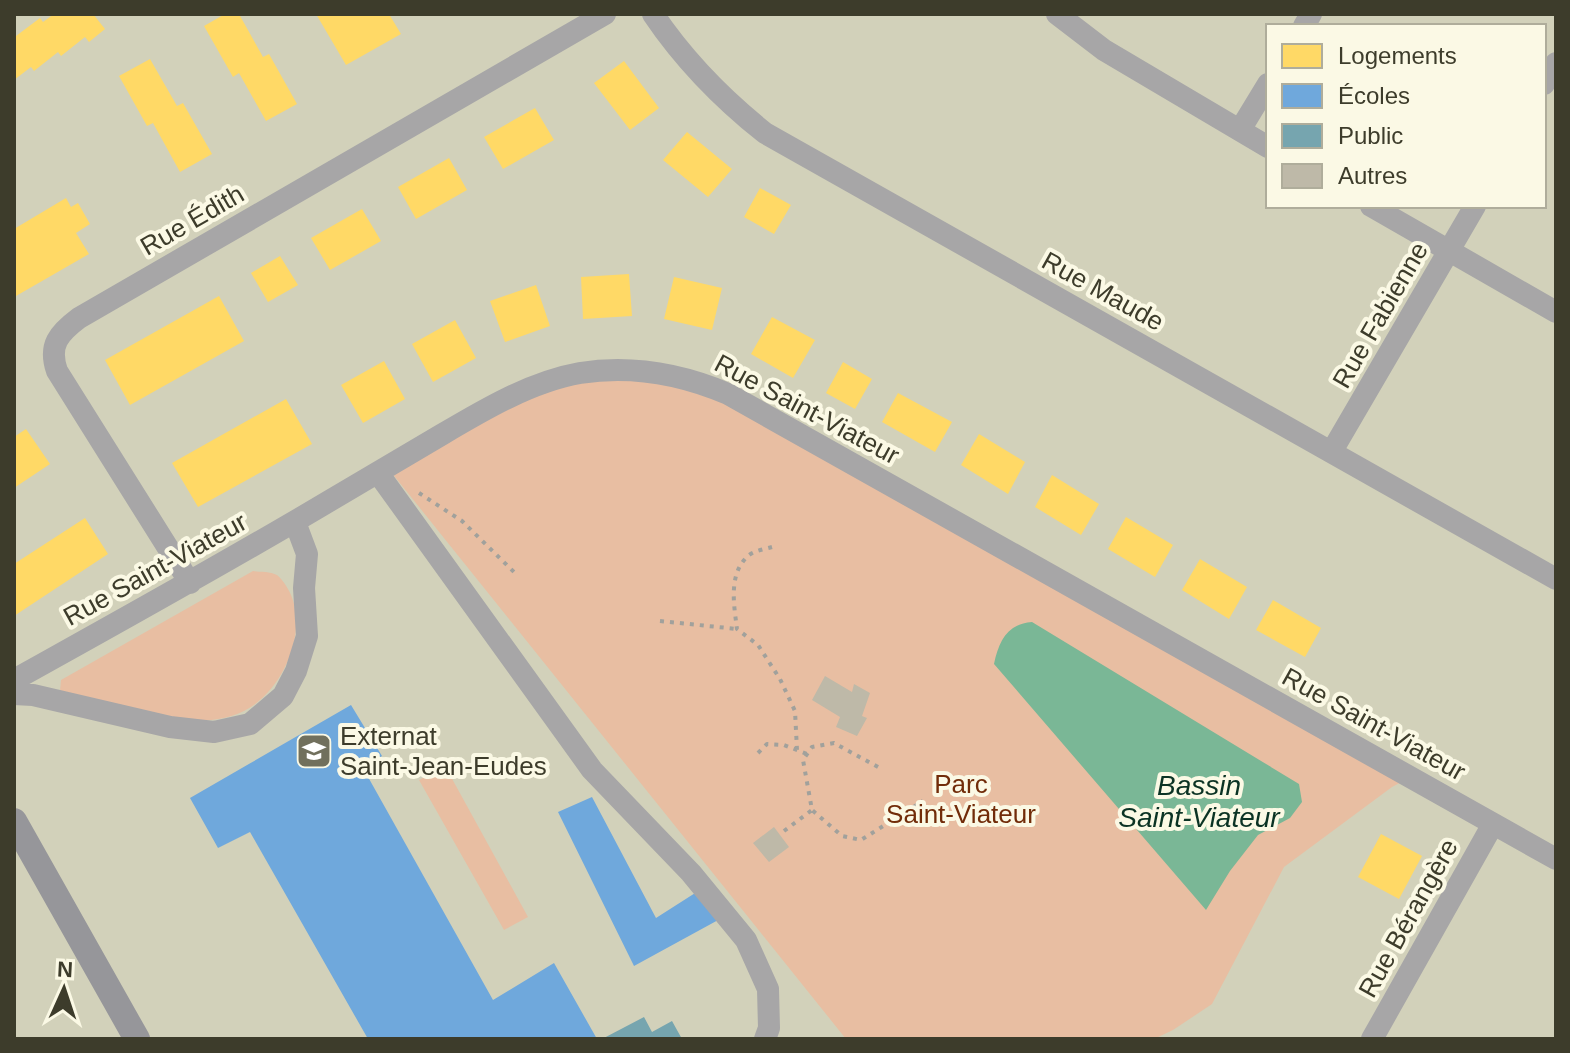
<svg xmlns="http://www.w3.org/2000/svg" width="1570" height="1053" viewBox="0 0 1570 1053" font-family="Arial,sans-serif">
  <rect width="100%" height="100%" fill="#d2d1ba"/>
  <path fill="#e8bea2" d="M577,374L681,377L1411,777L1392,787L1284,867L1212,1004L1173,1030L1154,1039H846L387,467Z
    M253,571C260,572 270,571 277,575C283,580 288,588 291,595C308,634 282,692 244,711C228,719 209,721 191,721L60,691L61,680Z
    M445,766L528,917L504,930L419,780Z"/>
  <path fill="#7ab796" d="M1032,622L1299,784L1302,802L1290,818L1258,835L1230,871L1206,910L994,664C999,641 1007,624 1032,622Z"/>
  <path fill="#ffd966" d="M54,14H93L105,29L89,42L85,37L61,56L58,52L34,71L31,67L14,80V33L16,36L40,18L43,22Z
    M225,14H239L263,57L269,54L297,104L266,121L239,73L233,77L204,26Z
    M316,14H389L401,34L346,65Z
    M150,59L177,106L183,103L212,154L180,172L153,123L147,126L119,76Z
    M624,61L659,108L630,130L594,83Z
    M535,108L554,140L503,169L484,137Z
    M687,132L732,169L708,197L663,160Z
    M449,158L467,190L416,219L398,187Z
    M760,188L791,205L774,234L744,217Z
    M66,198L71,207L78,203L90,224L76,233L89,254L16,296L14,292V229Z
    M362,209L381,241L330,270L311,238Z
    M280,256L298,285L268,302L251,273Z
    M629,274L632,316L583,319L581,277Z
    M674,277L722,288L712,330L664,319Z
    M536,285L550,326L505,342L490,301Z
    M219,296L244,341L130,405L105,360Z
    M772,317L815,340L793,378L751,354Z
    M455,320L476,358L433,382L412,344Z
    M384,361L405,399L363,423L341,385Z
    M843,362L872,379L855,409L826,393Z
    M898,393L952,422L935,452L882,422Z
    M286,399L312,444L198,507L172,463Z
    M26,429L50,464L14,488V437Z
    M979,434L1025,462L1008,494L961,465Z
    M1052,475L1099,504L1081,535L1035,507Z
    M1126,517L1173,545L1155,577L1108,549Z
    M85,518L108,554L14,616V564Z
    M1200,559L1247,587L1229,619L1182,590Z
    M1273,600L1321,628L1305,657L1256,630Z
    M1381,834L1422,856L1399,899L1358,877Z"/>
  <path fill="#6fa8dc" d="M351,705L382,756L363,768L493,1000L554,963L597,1039H368L250,832L218,848L190,798Z
    M592,797L656,918L703,888L720,919L634,966L558,812Z"/>
  <path fill="#76a5af" d="M644,1017L652,1032L672,1021L682,1039H602Z"/>
  <path fill="#beb9a8" d="M825,676L852,692L854,684L870,693L862,716L867,718L857,736L836,727L840,717L812,700Z
    M774,827L789,847L769,862L753,843Z"/>
  <g fill="none" stroke-linecap="round" stroke-linejoin="round">
    <path stroke="#a1a19c" stroke-width="4" stroke-dasharray="4 6" stroke-linecap="butt" d="M419,493L462,521L518,576
      M772,547C765,549 753,551 748,556C728,574 734,605 737,629L758,645L780,679L795,711L797,750
      M660,621L737,629
      M758,753L767,744L784,745L807,754
      M878,767L834,743L812,747L803,760L812,810L842,836L861,840L923,801
      M784,831L812,810"/>
    <path stroke="#a7a6a7" stroke-width="22" d="M653,14C684,60 721,98 765,133L1556,579
      M1057,14L1104,50L1268,147
      M1304,26L1311,14
      M1544,84L1556,63
      M1240,130L1268,84
      M1371,206L1556,312
      M1332,451L1475,206
      M378,473L592,770L691,873L746,940L768,989L769,1028L765,1039
      M190,583L57,371C48,345 59,333 79,318L605,14
      M14,680C120,621 227,562 331,500C366,479 401,459 436,438C480,412 529,382 580,373C631,365 681,374 728,394L1556,859
      M14,694L33,695L170,727L214,732L250,724L283,696L296,671L307,636L304,588L307,554L295,522
      M1372,1039L1493,824"/>
    <path stroke="#96969a" stroke-width="26" d="M14,821L137,1039"/>
  </g>
  <defs>
    <symbol id="school-square" viewBox="-11 -11 22 22"><rect x="-9" y="-9" width="18" height="18" rx="4" fill="#71705d" stroke="#fbf9e5"/><path d="M0-5L7-2L0 1L-7-2ZM-4 1L0 2.5L4 1V4Q0 6-4 4Z" fill="#fff"/></symbol>
  </defs>
  <g fill-rule="evenodd">
    <use href="#school-square" x="294" y="731" width="40" height="40"/>
  </g>
  <g text-anchor="middle" stroke-width="8" stroke-linejoin="round" paint-order="stroke">
    <g font-size="26" fill="#3d3c2b" stroke="#fbf9e5">
      <text transform="translate(192 220) rotate(-30)" y="9">Rue Édith</text>
      <text transform="translate(1103 291) rotate(29)" y="9">Rue Maude</text>
      <text transform="translate(1380 315) rotate(-60)" y="9">Rue Fabienne</text>
      <text transform="translate(807 409) rotate(28)" y="9">Rue Saint-Viateur</text>
      <text transform="translate(155 569) rotate(-29)" y="9">Rue Saint-Viateur</text>
      <text transform="translate(1374 724) rotate(29)" y="9">Rue Saint-Viateur</text>
      <text transform="translate(1408 918) rotate(-61)" y="9">Rue Bérangère</text>
    </g>
    <g font-size="26" fill="#3d3c2b" stroke="#fbf9e5" text-anchor="start">
      <text x="340" y="745">Externat<tspan x="340" dy="30">Saint-Jean-Eudes</tspan></text>
    </g>
    <g font-size="26" fill="#712c09" stroke="#fbf9e5">
      <text x="961" y="793">Parc<tspan x="961" dy="30">Saint-Viateur</tspan></text>
    </g>
    <g font-size="28" font-style="italic" fill="#0b3324" stroke="#fbf9e5">
      <text x="1199" y="795">Bassin<tspan x="1199" dy="32">Saint-Viateur</tspan></text>
    </g>
  </g>
  <rect width="1570" height="1053" fill="none" stroke="#3d3c2b" stroke-width="32"/>
  <rect x="1266" y="24" width="280" height="184" fill="#fbf9e5" stroke="#afad9b" stroke-width="2"/>
  <rect x="1282" y="44" width="40" height="24" fill="#ffd966" stroke="#afad9b" stroke-width="2"/>
  <text x="1338" y="64" font-size="24" fill="#3d3c2b">Logements</text>
  <rect x="1282" y="84" width="40" height="24" fill="#6fa8dc" stroke="#afad9b" stroke-width="2"/>
  <text x="1338" y="104" font-size="24" fill="#3d3c2b">Écoles</text>
  <rect x="1282" y="124" width="40" height="24" fill="#76a5af" stroke="#afad9b" stroke-width="2"/>
  <text x="1338" y="144" font-size="24" fill="#3d3c2b">Public</text>
  <rect x="1282" y="164" width="40" height="24" fill="#beb9a8" stroke="#afad9b" stroke-width="2"/>
  <text x="1338" y="184" font-size="24" fill="#3d3c2b">Autres</text>
  <g transform="translate(64 989) rotate(3)" stroke="#fbf9e5" stroke-width="6" paint-order="stroke">
  <path d="M0-6L14 30L0 20L-14 30Z" fill="#3d3c2b"/>
  <text y="-12" font-size="22" font-weight="bold" text-anchor="middle" fill="#3d3c2b">N</text>
  </g>
</svg>
